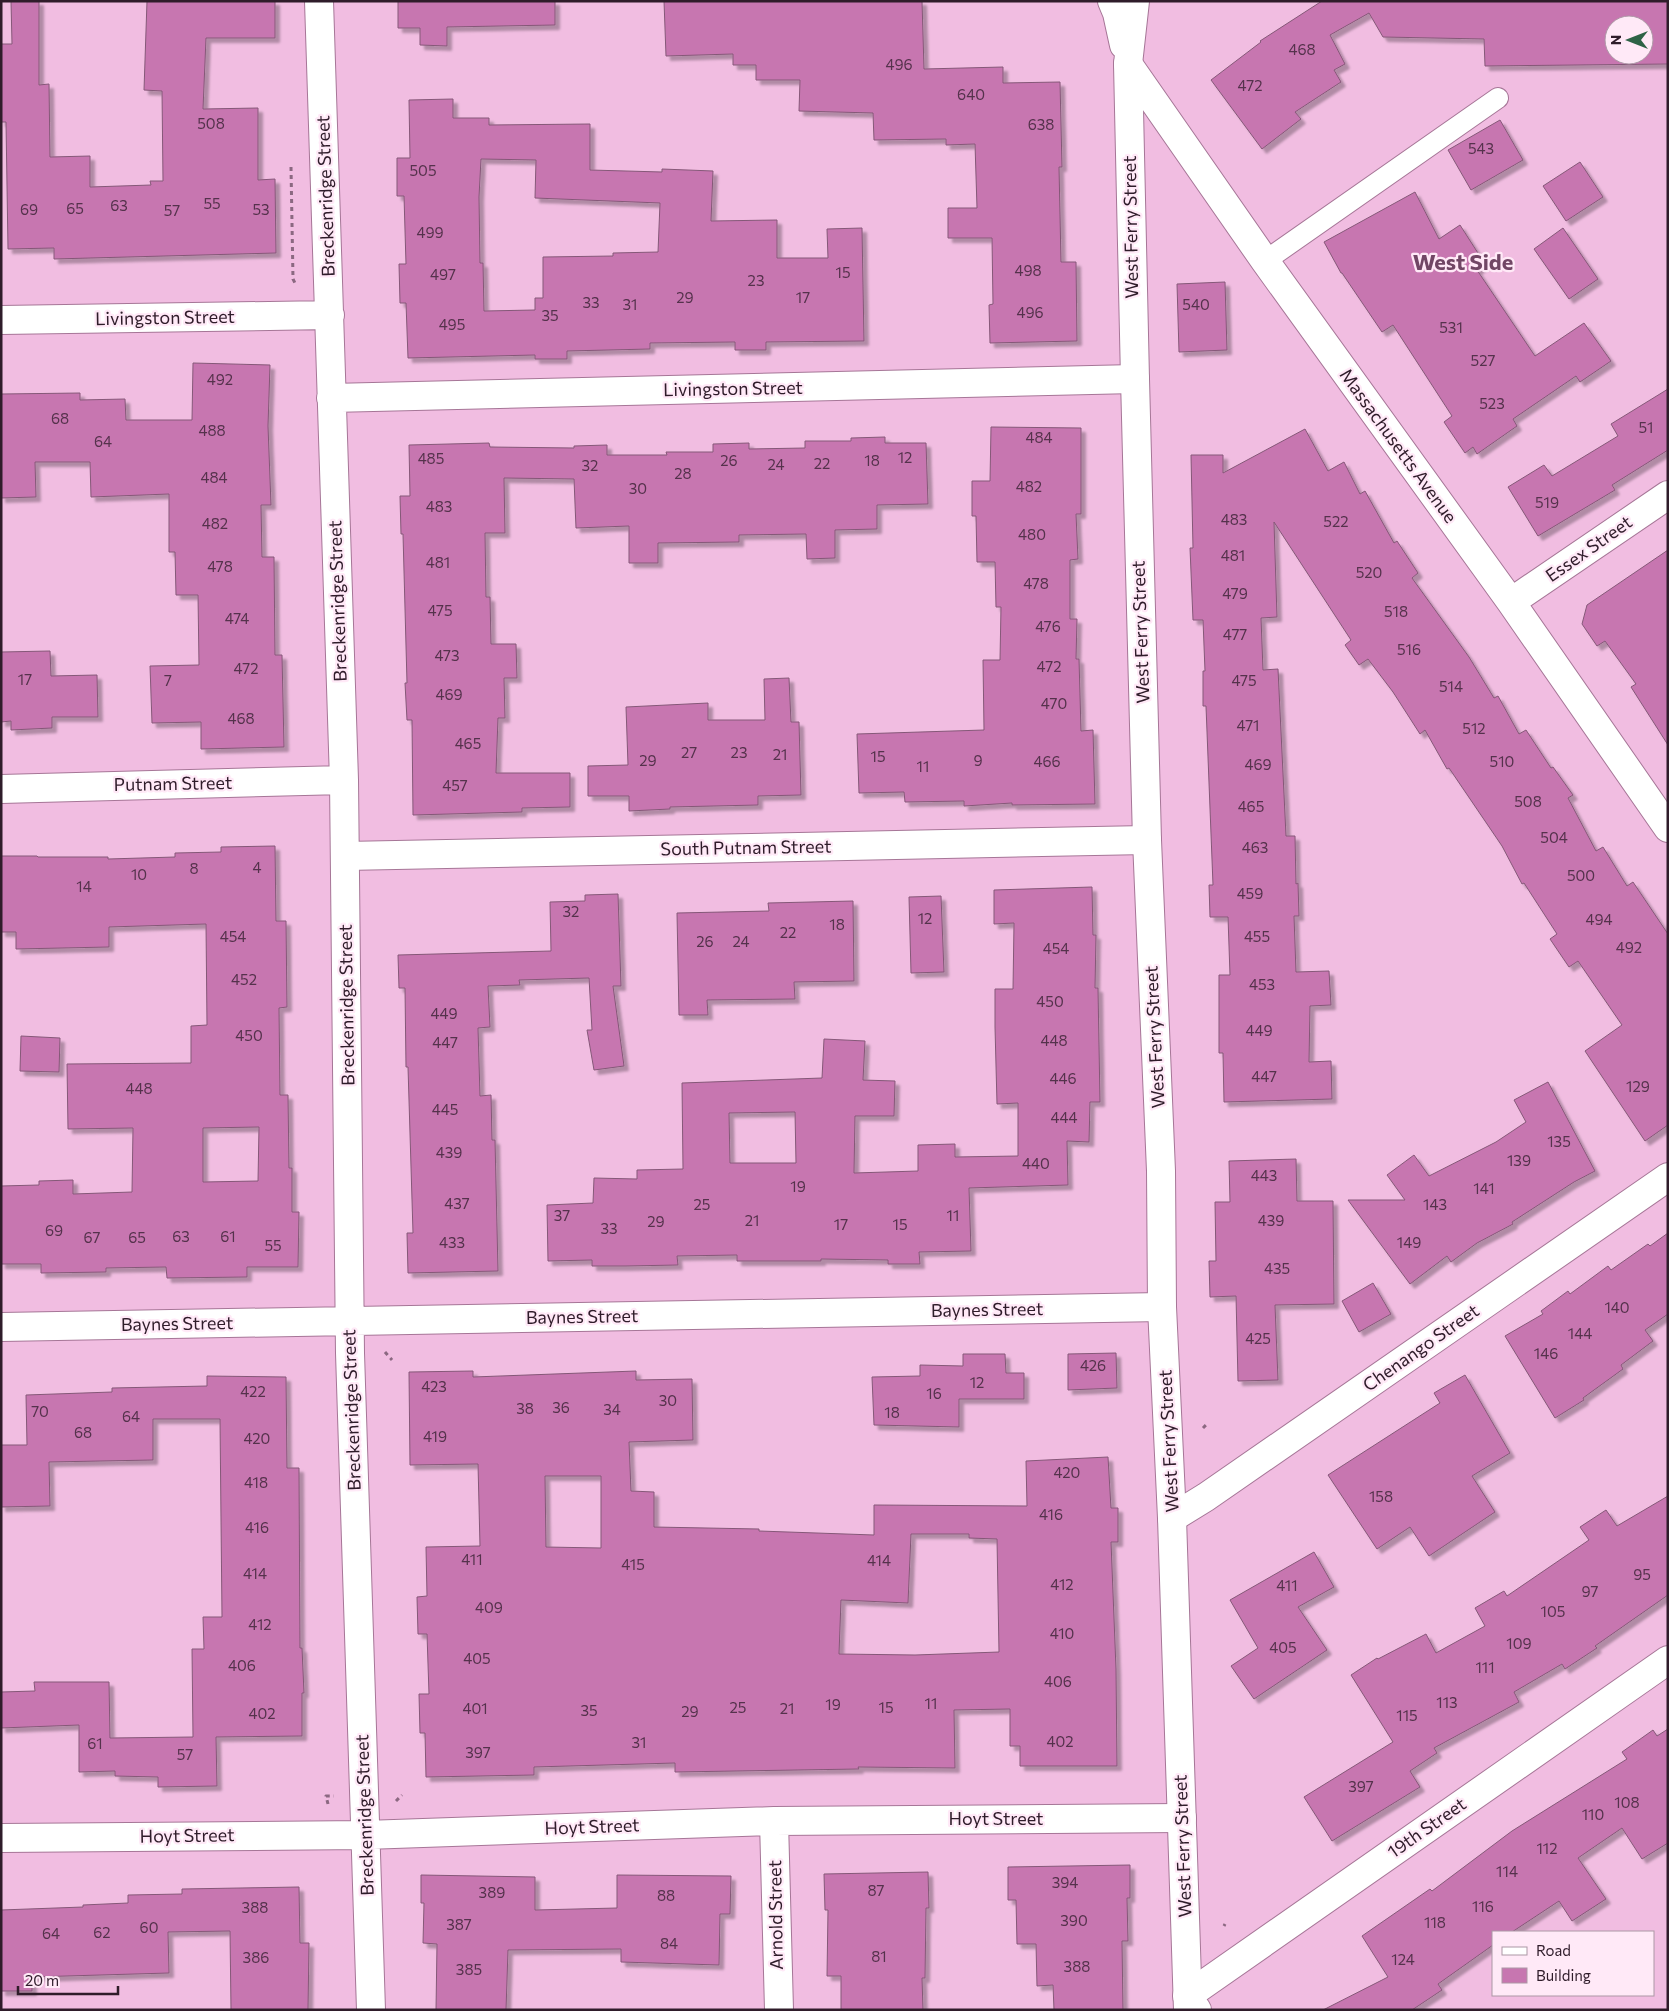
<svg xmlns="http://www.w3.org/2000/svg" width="1669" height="2011" viewBox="0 0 1669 2011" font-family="Commissioner,sans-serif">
  <defs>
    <filter id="shadow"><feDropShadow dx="4.5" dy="4.5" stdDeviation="1" flood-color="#0004"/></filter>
  </defs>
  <rect width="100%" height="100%" fill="#f1bde1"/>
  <path fill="#c776b0" stroke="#855878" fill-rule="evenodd" filter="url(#shadow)" d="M11,1H39V85L49,84L50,157L90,156V187L151,185L150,181H163L162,91L144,90L147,1H275V38H206L203,109L258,108V180L275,179L276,253L54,259V248L8,249L6,122H1V44H12Z
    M398,1H555V25L447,27V46L420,45V28H398Z
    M664,1H922L924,69L1003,67V83L1060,82L1062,167H1059L1061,262H1076L1077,341L990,343L989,305L993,304L992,238H948V208H977L975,144L946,145V139L874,140L873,113L799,111L800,80H756V65H733V54L666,56Z
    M1322,1H1668V64L1485,66L1484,39L1383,37L1369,13L1330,35L1345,64L1334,70L1341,82L1295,112L1301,119L1262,149L1211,80L1261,42L1260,41ZM1614,25H1644V55H1614Z
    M453,99V118H489V125L590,124V170L662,172V169L713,171L711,221L777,220V258H828L827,229L862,228L864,341L766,342V350H735V342L650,343V349L567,351V359H535V355L408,358L406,303H400L399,264H406L404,196H397V158H410L409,100ZM481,159L536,160L535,198L660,203L658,252L613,253V256L543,257V298H535V310L484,311L483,263H480L479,197Z
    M1500,120L1523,160L1471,190L1448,150Z
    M1580,162L1603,197L1566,221L1543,186Z
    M1415,192L1439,239L1460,225L1485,264L1477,270L1535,356L1584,323L1611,361L1580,382L1576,376L1513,419L1517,426L1477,454L1473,447L1465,453L1444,422L1452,416L1393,325L1382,332L1342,273H1341L1324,242Z
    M1563,228L1598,279L1569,299L1534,249Z
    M1225,282L1227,350L1179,352L1177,284Z
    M193,363L270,365L268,426L271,505H261L262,557H274L275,655H282L284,747L201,749V722L152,723L150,666L199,665L198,595H176L175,552H169V494L91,497L90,462H35L36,497L1,498V394L80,393V400L125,399L126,420H192Z
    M1668,389V450L1612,485L1615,490L1538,536L1508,487L1544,465L1552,476L1618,436L1611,424Z
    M991,427L1081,428V514H1076L1078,559L1070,560V619H1077L1076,659H1079L1081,731L1093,730L1095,804L1012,805V803L964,806V801L905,802L904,792L859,793L857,734L984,730L983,660H1000L1001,607H996L995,562H977L976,516H972V481H990Z
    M1305,429L1328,471L1344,462L1360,494L1365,491L1394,543L1397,541L1418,573L1412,578L1469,657L1494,698L1498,696L1519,734L1526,730L1551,768L1553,767L1573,795L1568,798L1596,851L1603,847L1627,886L1633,882L1668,934V1125L1645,1141L1585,1051L1622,1025L1578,961L1569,967L1550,939L1557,934L1524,883L1522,884L1502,846L1449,768L1447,769L1425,730L1420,734L1393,692L1368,659L1359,665L1345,645L1351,640L1274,522L1277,617L1261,618L1263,670L1278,669L1286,836H1295L1296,884L1298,883L1299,916H1294L1296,972L1329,971L1331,1005L1310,1006L1309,1062L1331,1061L1332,1099L1224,1102L1223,1053H1219V975H1230L1228,917H1210L1209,885H1213L1206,706H1203V671H1205L1203,620H1193L1190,548H1193L1191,455H1223V473Z
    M885,437V443H926L928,504L877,505V529L835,530V558L807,559L806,534L739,535V542L658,543V563H629V526L576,528L574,479L504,478L505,533H485L486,597H490L491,644H516L517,678H504L505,718H498L496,773H570V807L522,808V812L413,815L412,720H407L405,683H407L403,534H401L400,496H410L409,445L489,443L490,447L574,448V446L607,445V455H667L666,452H713V444L749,443V449L805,448V441H851V438Z
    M1668,550V745L1631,687L1636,684L1605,641L1597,646L1582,624L1587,605Z
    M50,651L51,676L97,675L98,717H52V728L11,730V721L1,722V652Z
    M789,678L791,722H799L801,795L758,796V805L670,807V809L629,811V796H588V766L628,765L626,707L708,703V720H765L764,679Z
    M275,846L276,921H286L287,1007L279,1008L280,1095H288L289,1168H292V1212H299L298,1267H247V1277L167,1278L166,1267L106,1268V1272L41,1273V1264H1V1186L39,1185V1181L73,1180V1194L132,1192L133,1128L68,1129L67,1064L191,1063V1026L207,1025L206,924L109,927V947L16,949V932H1V856H37L38,857H108V859L175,857V853L221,852V847ZM259,1127L258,1181L203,1182V1128Z
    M1092,887L1093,935H1096L1095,988H1098L1100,1102H1090L1089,1142L1067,1141L1068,1185L969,1188L971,1251L919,1252L920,1264H888V1260L821,1259V1261H737V1255L677,1256L678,1265L626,1266H592V1260L548,1261L547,1205L593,1203L594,1178L637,1179V1170L683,1169L682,1083L822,1078L824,1039L865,1041L863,1080L895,1081L894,1116H855L854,1173L918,1171V1145L955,1144V1157L1018,1156V1103L997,1104L995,1027V989H1013L1014,923L994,924V890ZM795,1112L796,1163H730L729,1113Z
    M618,894L621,986H613L624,1066L594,1070L587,1030H592L589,978L519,980L520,985L488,986L490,1027L478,1028L480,1096L491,1095L492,1140H495L498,1271L408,1273L407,1233H413L408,1067H406L405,988H399L398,955L551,951L550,902L585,901V895Z
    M941,896L944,972L911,973L909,897Z
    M853,901L854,981L794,982L795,999L707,1000L708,1015H679L677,913L769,911L768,903Z
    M21,1036L60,1038L59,1072L20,1071Z
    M1548,1082L1595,1171L1574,1182L1512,1222L1513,1224L1477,1243L1451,1262L1447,1256L1410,1284L1348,1200H1405L1387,1175L1414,1155L1429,1176L1496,1142L1526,1122L1514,1100Z
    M1296,1159L1297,1201H1333L1334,1304L1275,1305L1278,1380L1238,1381L1236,1296L1210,1297L1209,1261H1216L1215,1202H1230L1229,1161Z
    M1668,1233V1314L1645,1330L1653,1341L1621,1365L1623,1369L1583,1398L1584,1400L1555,1418L1505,1336L1543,1314L1541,1311L1568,1291L1570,1294L1608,1266L1611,1270L1648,1244L1650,1246Z
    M1373,1283L1391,1314L1359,1332L1342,1301Z
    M1116,1353L1117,1388L1068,1390V1354Z
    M963,1354H1005L1006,1373H1024V1399H959V1427L874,1425L872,1377L920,1376V1365L963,1366Z
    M473,1371V1377L636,1371V1380L692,1379L693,1440L629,1442L631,1491L654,1492V1527L759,1529V1531L874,1535V1505L1027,1506L1026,1461L1108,1457L1111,1508H1118V1542H1111L1116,1669L1117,1766H1020V1746H1010V1709L954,1710L955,1768L858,1767L859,1769L675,1772V1763L534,1767V1775L426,1777L425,1733H420L419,1694H429L427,1634H418L417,1597L427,1596L426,1547L480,1546L478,1464L410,1465L409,1372ZM545,1476H601V1548L546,1547ZM911,1534H969V1538L997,1539L999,1652L915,1655L839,1654L841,1600L908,1603Z
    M1465,1375L1510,1453L1472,1476L1495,1512L1429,1556L1410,1527L1377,1549L1328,1475L1440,1403L1434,1393Z
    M207,1376L286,1377L287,1468H299L300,1648H302L304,1693H302V1736L216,1737L217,1786L158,1787V1777L115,1776V1771L79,1772V1725L1,1728V1692L35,1691L34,1682H109L110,1738L193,1737L192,1649H204L203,1617H222L220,1419H153V1460L49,1462L50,1506L1,1507V1445H27L26,1395L112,1392V1388L207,1386Z
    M1668,1496V1595L1595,1646L1597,1648L1565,1669L1562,1664L1514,1692L1519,1702L1434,1748L1437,1753L1410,1771L1420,1787L1332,1841L1304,1797L1393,1742L1351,1675L1377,1658L1378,1659L1426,1634L1436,1653L1485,1626L1475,1608L1504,1591L1507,1596L1589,1540L1580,1527L1606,1510L1617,1526Z
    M1314,1552L1334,1587L1298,1607L1327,1650L1254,1699L1231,1666L1258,1648L1230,1600Z
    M1668,1729V1843L1642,1859L1622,1828L1578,1858L1606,1899L1572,1921L1559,1901L1512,1932H1493V1945L1438,1984L1442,1990L1412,2010H1323L1388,1977L1362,1936L1430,1889L1432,1891L1512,1831L1627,1759L1622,1752L1653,1730L1657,1736Z
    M1130,1865V1898H1127L1128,1941H1122L1123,2010H1054L1053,1985L1037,1986L1036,1944H1017L1016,1900H1008V1867Z
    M928,1872L929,1908H926L925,1978H922L923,2010H841V1976H827L828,1910H825L824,1874Z
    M421,1875L535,1877V1910L617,1908V1875L731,1876L730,1914H720L719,1965L621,1962V1949L508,1950L506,2010H436L437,1944L423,1943L424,1903H421Z
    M299,1887L300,1943H309L308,2010H231L230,1931L168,1932L169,1973L32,1977V1991H1V1910L83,1907V1905L128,1903V1895L182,1894V1889Z"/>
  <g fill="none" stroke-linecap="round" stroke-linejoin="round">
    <defs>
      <path id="lane" d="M1265,261L1498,98"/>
      <path id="street" d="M319,1L344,780L350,1353L371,2010
        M1128,64L1265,261L1511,602L1668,828
        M1,320L330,315
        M331,398L1135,379
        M1511,602L1668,495
        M1,789L344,780
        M345,856L1147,840
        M1,1327L1162,1307
        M1172,1518L1206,1497L1668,1177
        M774,1821L779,2010
        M1,1838L365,1835L774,1821L1182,1818
        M1197,2010L1187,1996L1668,1660"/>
      <path id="secondary" d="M1112,1L1117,13L1124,45
        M1135,1L1128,64L1135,379L1147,840L1161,1171L1162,1307L1172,1518L1188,2010"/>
    </defs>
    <use href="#lane" stroke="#a67697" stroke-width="22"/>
    <use href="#street" stroke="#a67697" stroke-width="30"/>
    <use href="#secondary" stroke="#a67697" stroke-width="30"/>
    <path stroke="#8b6881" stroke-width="3" stroke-dasharray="4 4" stroke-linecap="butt" d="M291,167L293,279L296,285
      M385,1352L392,1360
      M1203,1428L1206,1425
      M396,1801L402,1795
      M328,1804L326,1796H334
      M1224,1926L1225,1924"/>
    <use href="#lane" stroke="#fff" stroke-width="20"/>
    <use href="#street" stroke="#fff" stroke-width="28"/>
    <use href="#secondary" stroke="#fff" stroke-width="28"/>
  </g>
  <g text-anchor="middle" stroke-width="4.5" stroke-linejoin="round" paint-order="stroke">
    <g font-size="15" fill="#55324c">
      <text x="1302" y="55">468</text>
      <text x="899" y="70">496</text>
      <text x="1250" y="91">472</text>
      <text x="971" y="100">640</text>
      <text x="211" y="129">508</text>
      <text x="1041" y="130">638</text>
      <text x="1481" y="154">543</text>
      <text x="423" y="176">505</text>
      <text x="212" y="209">55</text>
      <text x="119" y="211">63</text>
      <text x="75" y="214">65</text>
      <text x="29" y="215">69</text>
      <text x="261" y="215">53</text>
      <text x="172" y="216">57</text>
      <text x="430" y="238">499</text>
      <text x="1028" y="276">498</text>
      <text x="843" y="278">15</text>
      <text x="443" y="280">497</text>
      <text x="756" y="286">23</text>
      <text x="685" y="303">29</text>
      <text x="803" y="303">17</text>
      <text x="591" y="308">33</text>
      <text x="630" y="310">31</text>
      <text x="1196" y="310">540</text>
      <text x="1030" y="318">496</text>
      <text x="550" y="321">35</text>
      <text x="452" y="330">495</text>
      <text x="1451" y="333">531</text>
      <text x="1483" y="366">527</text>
      <text x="220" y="385">492</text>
      <text x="1492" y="409">523</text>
      <text x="60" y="424">68</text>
      <text x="1646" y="433">51</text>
      <text x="212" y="436">488</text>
      <text x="1039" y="443">484</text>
      <text x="103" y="447">64</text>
      <text x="905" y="463">12</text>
      <text x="431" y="464">485</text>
      <text x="729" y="466">26</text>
      <text x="872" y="466">18</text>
      <text x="822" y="469">22</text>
      <text x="776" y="470">24</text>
      <text x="590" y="471">32</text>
      <text x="683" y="479">28</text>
      <text x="214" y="483">484</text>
      <text x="1029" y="492">482</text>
      <text x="638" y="494">30</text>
      <text x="1547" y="508">519</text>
      <text x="439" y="512">483</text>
      <text x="1234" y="525">483</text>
      <text x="1336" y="527">522</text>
      <text x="215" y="529">482</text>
      <text x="1032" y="540">480</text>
      <text x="1233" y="561">481</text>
      <text x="438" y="568">481</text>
      <text x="220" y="572">478</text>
      <text x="1369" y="578">520</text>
      <text x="1036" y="589">478</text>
      <text x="1235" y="599">479</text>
      <text x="440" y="616">475</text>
      <text x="1396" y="617">518</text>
      <text x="237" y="624">474</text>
      <text x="1048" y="632">476</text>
      <text x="1235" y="640">477</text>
      <text x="1409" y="655">516</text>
      <text x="447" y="661">473</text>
      <text x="1049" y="672">472</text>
      <text x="246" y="674">472</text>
      <text x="25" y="685">17</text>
      <text x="168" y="686">7</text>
      <text x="1244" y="686">475</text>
      <text x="1451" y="692">514</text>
      <text x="449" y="700">469</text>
      <text x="1054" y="709">470</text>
      <text x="241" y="724">468</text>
      <text x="1248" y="731">471</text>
      <text x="1474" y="734">512</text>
      <text x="468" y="749">465</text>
      <text x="689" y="758">27</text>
      <text x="739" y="758">23</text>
      <text x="780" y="760">21</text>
      <text x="878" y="762">15</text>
      <text x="648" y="766">29</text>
      <text x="978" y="766">9</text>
      <text x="1047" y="767">466</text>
      <text x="1502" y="767">510</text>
      <text x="1258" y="770">469</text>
      <text x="923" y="772">11</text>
      <text x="455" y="791">457</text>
      <text x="1528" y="807">508</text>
      <text x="1251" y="812">465</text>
      <text x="1554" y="843">504</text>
      <text x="1255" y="853">463</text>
      <text x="257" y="873">4</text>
      <text x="194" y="874">8</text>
      <text x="139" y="880">10</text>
      <text x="1581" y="881">500</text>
      <text x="84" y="892">14</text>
      <text x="1250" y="899">459</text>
      <text x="571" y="917">32</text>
      <text x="925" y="924">12</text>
      <text x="1599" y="925">494</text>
      <text x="837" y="930">18</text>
      <text x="788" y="938">22</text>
      <text x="233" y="942">454</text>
      <text x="1257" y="942">455</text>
      <text x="705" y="947">26</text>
      <text x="741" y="947">24</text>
      <text x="1629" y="953">492</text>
      <text x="1056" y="954">454</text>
      <text x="244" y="985">452</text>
      <text x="1262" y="990">453</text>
      <text x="1050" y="1007">450</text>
      <text x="444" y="1019">449</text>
      <text x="1259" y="1036">449</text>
      <text x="249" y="1041">450</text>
      <text x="1054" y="1046">448</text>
      <text x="445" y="1048">447</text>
      <text x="1264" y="1082">447</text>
      <text x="1063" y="1084">446</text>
      <text x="1638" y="1092">129</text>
      <text x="139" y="1094">448</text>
      <text x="445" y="1115">445</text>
      <text x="1064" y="1123">444</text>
      <text x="1559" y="1147">135</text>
      <text x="449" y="1158">439</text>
      <text x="1519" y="1166">139</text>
      <text x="1036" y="1169">440</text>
      <text x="1264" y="1181">443</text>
      <text x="798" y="1192">19</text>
      <text x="1484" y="1194">141</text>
      <text x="457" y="1209">437</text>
      <text x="702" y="1210">25</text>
      <text x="1435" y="1210">143</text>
      <text x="562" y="1221">37</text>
      <text x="953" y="1221">11</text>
      <text x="752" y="1226">21</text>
      <text x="1271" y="1226">439</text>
      <text x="656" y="1227">29</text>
      <text x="841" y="1230">17</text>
      <text x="900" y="1230">15</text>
      <text x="609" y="1234">33</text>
      <text x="54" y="1236">69</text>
      <text x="181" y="1242">63</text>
      <text x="228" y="1242">61</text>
      <text x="92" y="1243">67</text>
      <text x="137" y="1243">65</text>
      <text x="452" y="1248">433</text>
      <text x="1409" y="1248">149</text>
      <text x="273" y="1251">55</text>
      <text x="1277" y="1274">435</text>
      <text x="1617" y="1313">140</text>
      <text x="1580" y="1339">144</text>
      <text x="1258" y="1344">425</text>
      <text x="1546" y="1359">146</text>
      <text x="1093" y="1371">426</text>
      <text x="977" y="1388">12</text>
      <text x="434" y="1392">423</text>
      <text x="253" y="1397">422</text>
      <text x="934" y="1399">16</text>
      <text x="668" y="1406">30</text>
      <text x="561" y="1413">36</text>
      <text x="525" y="1414">38</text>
      <text x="612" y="1415">34</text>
      <text x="40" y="1417">70</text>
      <text x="892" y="1418">18</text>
      <text x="131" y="1422">64</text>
      <text x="83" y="1438">68</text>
      <text x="435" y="1442">419</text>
      <text x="257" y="1444">420</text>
      <text x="1067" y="1478">420</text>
      <text x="256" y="1488">418</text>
      <text x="1381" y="1502">158</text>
      <text x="1051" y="1520">416</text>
      <text x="257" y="1533">416</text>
      <text x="472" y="1565">411</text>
      <text x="879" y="1566">414</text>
      <text x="633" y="1570">415</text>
      <text x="255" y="1579">414</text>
      <text x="1642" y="1580">95</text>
      <text x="1062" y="1590">412</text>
      <text x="1287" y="1591">411</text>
      <text x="1590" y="1597">97</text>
      <text x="489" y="1613">409</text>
      <text x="1553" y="1617">105</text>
      <text x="260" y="1630">412</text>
      <text x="1062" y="1639">410</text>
      <text x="1519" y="1649">109</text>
      <text x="1283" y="1653">405</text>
      <text x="477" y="1664">405</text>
      <text x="242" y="1671">406</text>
      <text x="1485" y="1673">111</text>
      <text x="1058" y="1687">406</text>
      <text x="1447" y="1708">113</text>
      <text x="931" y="1709">11</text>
      <text x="833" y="1710">19</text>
      <text x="738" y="1713">25</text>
      <text x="886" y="1713">15</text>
      <text x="475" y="1714">401</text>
      <text x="787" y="1714">21</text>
      <text x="589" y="1716">35</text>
      <text x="690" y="1717">29</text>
      <text x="262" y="1719">402</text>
      <text x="1407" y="1721">115</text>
      <text x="1060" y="1747">402</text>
      <text x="639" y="1748">31</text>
      <text x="95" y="1749">61</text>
      <text x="478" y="1758">397</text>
      <text x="185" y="1760">57</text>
      <text x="1361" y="1792">397</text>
      <text x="1627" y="1808">108</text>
      <text x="1593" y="1820">110</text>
      <text x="1547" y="1854">112</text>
      <text x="1507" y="1877">114</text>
      <text x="1065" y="1888">394</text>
      <text x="876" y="1896">87</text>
      <text x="492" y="1898">389</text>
      <text x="666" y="1901">88</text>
      <text x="1483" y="1912">116</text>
      <text x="255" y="1913">388</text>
      <text x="1074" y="1926">390</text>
      <text x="1435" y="1928">118</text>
      <text x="459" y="1930">387</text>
      <text x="149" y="1933">60</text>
      <text x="102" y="1938">62</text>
      <text x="51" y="1939">64</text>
      <text x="669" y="1949">84</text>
      <text x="879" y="1962">81</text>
      <text x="256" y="1963">386</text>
      <text x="1403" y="1965">124</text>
      <text x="1077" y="1972">388</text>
      <text x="469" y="1975">385</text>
    </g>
    <g font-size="18" fill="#2f1c2a" stroke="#ffe9f7">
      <text transform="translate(326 196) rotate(-92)" y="6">Breckenridge Street</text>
      <text transform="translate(1131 227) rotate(-91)" y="6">West Ferry Street</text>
      <text transform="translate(165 318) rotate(-1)" y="6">Livingston Street</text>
      <text transform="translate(733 389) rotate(-1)" y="6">Livingston Street</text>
      <text transform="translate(1398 446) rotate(54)" y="6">Massachusetts Avenue</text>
      <text transform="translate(1589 549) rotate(-35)" y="6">Essex Street</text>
      <text transform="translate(338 601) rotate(-92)" y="6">Breckenridge Street</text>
      <text transform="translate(1141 632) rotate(-92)" y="6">West Ferry Street</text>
      <text transform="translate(173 784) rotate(-1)" y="6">Putnam Street</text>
      <text transform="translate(746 848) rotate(-1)" y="6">South Putnam Street</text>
      <text transform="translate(347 1005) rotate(-91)" y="6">Breckenridge Street</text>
      <text transform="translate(1155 1037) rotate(-93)" y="6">West Ferry Street</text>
      <text transform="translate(987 1310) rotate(-1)" y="6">Baynes Street</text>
      <text transform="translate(582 1317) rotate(-1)" y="6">Baynes Street</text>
      <text transform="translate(177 1324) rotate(-1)" y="6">Baynes Street</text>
      <text transform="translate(1421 1348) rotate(-35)" y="6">Chenango Street</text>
      <text transform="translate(352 1410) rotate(-92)" y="6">Breckenridge Street</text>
      <text transform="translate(1169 1441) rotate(-93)" y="6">West Ferry Street</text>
      <text transform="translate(365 1815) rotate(-92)" y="6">Breckenridge Street</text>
      <text x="996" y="1825">Hoyt Street</text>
      <text transform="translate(592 1827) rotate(-2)" y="6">Hoyt Street</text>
      <text transform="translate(1427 1828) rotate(-35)" y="6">19th Street</text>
      <text transform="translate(187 1836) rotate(-1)" y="6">Hoyt Street</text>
      <text transform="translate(1183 1846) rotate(-92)" y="6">West Ferry Street</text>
      <text transform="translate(776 1915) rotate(-91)" y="6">Arnold Street</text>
    </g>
    <g font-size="22" font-weight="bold" fill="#714665" stroke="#ffe9f7">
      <text x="1463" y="270">West Side</text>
    </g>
  </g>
  <rect width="1669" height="2011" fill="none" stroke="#2f1c2a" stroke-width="5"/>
  <rect x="1492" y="1931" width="162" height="65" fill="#ffe9f7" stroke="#ac97a5"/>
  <rect x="1502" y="1947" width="25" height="8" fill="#ffffff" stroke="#ac97a5"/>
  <text x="1536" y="1956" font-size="15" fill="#2f1c2a">Road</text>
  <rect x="1502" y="1968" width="25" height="15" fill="#c776b0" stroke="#ac97a5"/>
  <text x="1536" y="1981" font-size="15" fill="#2f1c2a">Building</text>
  <g transform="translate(1629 40) rotate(270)"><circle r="24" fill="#ffe9f7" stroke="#ac97a5"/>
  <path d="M0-4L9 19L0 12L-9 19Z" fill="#2e6246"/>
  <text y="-8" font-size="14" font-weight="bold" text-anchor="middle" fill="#2f1c2a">N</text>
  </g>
  <path d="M18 1986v8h100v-8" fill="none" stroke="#2f1c2a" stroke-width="2.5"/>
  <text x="25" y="1986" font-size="15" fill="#2f1c2a" stroke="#ffe9f7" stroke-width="4" paint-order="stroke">20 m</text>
</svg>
